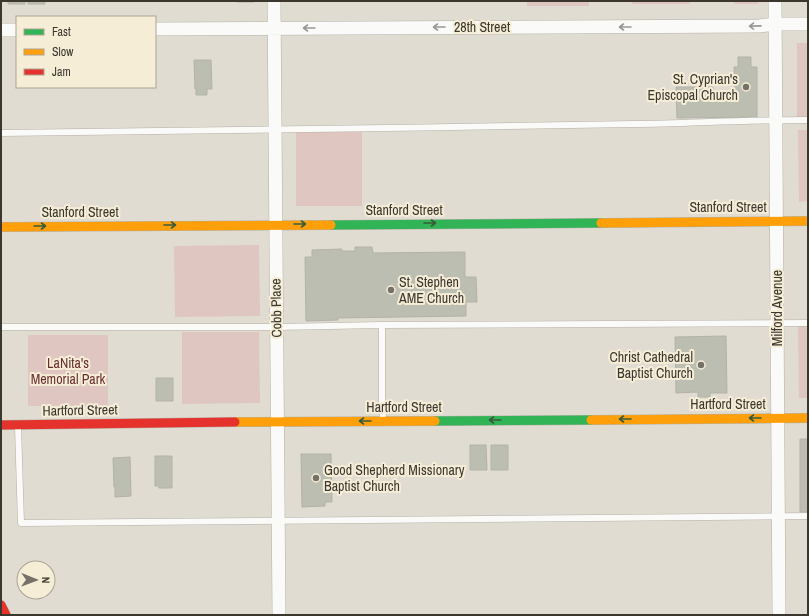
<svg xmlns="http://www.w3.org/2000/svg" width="809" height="616" viewBox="0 0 809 616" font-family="'Archivo Narrow',sans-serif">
  <rect width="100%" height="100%" fill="#e1dcd1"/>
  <path fill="#dfc6c0" d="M527,1H589V6H527Z
    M632,1H690V4H632Z
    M734,1H758V4H734Z
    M797,43H808V118H797Z
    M798,130H808V201L799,202Z
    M296,132H362V206H296Z
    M259,245L260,316L175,317L174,246Z
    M798,326H808V398H799Z
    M182,332H259L260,403L182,404Z
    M28,335H108V406H28Z"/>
  <path fill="#bdbeb2" stroke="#b3b2a9" d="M8,1H25V4H8Z
    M28,1H45V4H28Z
    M237,1H254V2H237Z
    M738,57H751V67H757V117L677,118L676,87H713V94H728V100H735L734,67H738Z
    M194,60H211L212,89H207V95H196V89H195Z
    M355,247H372L373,253L465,252V277H476L477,302H466V316L338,318V320L306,321L305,257H312V250L342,249V251H355Z
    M726,336L727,393H710V397H698V392L676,393L675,337Z
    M156,378H173V401H156Z
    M800,439H808V512H800Z
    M470,445H486L487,470H470Z
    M491,445H508V470H491Z
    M301,454H331L332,502H325V506L302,507Z
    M155,456H172V488H159V486H155Z
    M130,457L131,496L115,497V487H114L113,458Z"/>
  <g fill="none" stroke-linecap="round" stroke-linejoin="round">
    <defs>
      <path id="lane" d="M1,133C212,132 423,127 634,124C692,123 750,120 808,120
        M382,325V402L383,419
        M1,327H277L382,325L808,323
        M18,427L21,523L808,516"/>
      <path id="street" d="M274,1L279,615
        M775,1L779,615
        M155,29L759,26L775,24H808
        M1,30H17"/>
      <path id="fast" d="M331,225L601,223
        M435,421L591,420"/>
      <path id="slow" d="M601,223L808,221
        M1,227L331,225
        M591,420L808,418
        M235,422L435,421"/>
      <path id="jam" d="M1,425L235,422
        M1,605L6,615"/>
    </defs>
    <use href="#lane" stroke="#b4b0a7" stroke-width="7"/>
    <use href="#street" stroke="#b4b0a7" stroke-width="14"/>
    <use href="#fast" stroke="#b4b0a7" stroke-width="10"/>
    <use href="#slow" stroke="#b4b0a7" stroke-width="10"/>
    <use href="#jam" stroke="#b4b0a7" stroke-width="10"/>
    <use href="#lane" stroke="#fafaf8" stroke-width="6"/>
    <use href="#street" stroke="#fafaf8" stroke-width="13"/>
    <use href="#fast" stroke="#30b455" stroke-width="9"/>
    <use href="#slow" stroke="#ff9f0a" stroke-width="9"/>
    <use href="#jam" stroke="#e5322d" stroke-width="9"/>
  </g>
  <defs><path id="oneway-shaft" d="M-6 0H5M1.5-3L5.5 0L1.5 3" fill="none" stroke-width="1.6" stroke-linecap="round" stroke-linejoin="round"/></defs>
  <g stroke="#9a9893">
    <use href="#oneway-shaft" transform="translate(755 26) rotate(179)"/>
    <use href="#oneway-shaft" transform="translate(439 27) rotate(180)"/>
    <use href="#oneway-shaft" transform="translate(625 27) rotate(180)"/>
    <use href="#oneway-shaft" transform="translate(309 28) rotate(180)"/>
  </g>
  <g stroke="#385c3a">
    <use href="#oneway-shaft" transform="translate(430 223)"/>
    <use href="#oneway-shaft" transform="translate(300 224)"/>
    <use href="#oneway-shaft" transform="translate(170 225)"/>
    <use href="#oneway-shaft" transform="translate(40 226)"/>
    <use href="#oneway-shaft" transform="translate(755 418) rotate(180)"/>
    <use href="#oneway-shaft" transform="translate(625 419) rotate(180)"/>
    <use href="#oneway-shaft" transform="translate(495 420) rotate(180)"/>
    <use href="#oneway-shaft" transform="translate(365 421) rotate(180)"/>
  </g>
  <g fill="#757167" stroke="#f6edd7" stroke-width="1.5">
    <circle cx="746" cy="87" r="4"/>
    <circle cx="391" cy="290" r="4"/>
    <circle cx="701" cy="365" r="4"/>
    <circle cx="316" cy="478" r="4"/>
  </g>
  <g text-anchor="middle" stroke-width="4" stroke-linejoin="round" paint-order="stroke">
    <g font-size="14" fill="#3b372e" stroke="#f6edd7">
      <text x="482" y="32">28th Street</text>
      <text x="728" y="212">Stanford Street</text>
      <text x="404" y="215">Stanford Street</text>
      <text x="80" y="217">Stanford Street</text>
      <text transform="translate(276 308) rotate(-91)" y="5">Cobb Place</text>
      <text transform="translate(777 308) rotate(-90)" y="5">Milford Avenue</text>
      <text x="728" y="409">Hartford Street</text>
      <text x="404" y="412">Hartford Street</text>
      <text transform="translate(80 410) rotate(-1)" y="5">Hartford Street</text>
    </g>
    <g font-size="14" fill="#3b372e" stroke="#f6edd7" text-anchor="end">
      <text x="738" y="84">St. Cyprian's<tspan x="738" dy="16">Episcopal Church</tspan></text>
      <text x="399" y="287" text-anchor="start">St. Stephen<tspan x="399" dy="16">AME Church</tspan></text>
      <text x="693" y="362">Christ Cathedral<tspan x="693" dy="16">Baptist Church</tspan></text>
      <text x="324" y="475" text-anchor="start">Good Shepherd Missionary<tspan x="324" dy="16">Baptist Church</tspan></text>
    </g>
    <g font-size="14" fill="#692f2e" stroke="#f6edd7">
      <text x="68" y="368">LaNita's<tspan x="68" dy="16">Memorial Park</tspan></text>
    </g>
  </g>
  <rect width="809" height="616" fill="none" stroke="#3b372e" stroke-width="4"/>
  <rect x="16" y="16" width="140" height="72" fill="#f6edd7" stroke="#aba493"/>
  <rect x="24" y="29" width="20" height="6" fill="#30b455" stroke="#aba493"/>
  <text x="52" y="36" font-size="12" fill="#3b372e">Fast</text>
  <rect x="24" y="49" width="20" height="6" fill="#ff9f0a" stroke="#aba493"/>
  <text x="52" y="56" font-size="12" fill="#3b372e">Slow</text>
  <rect x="24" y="69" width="20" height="6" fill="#e5322d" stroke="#aba493"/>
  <text x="52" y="76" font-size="12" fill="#3b372e">Jam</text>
  <g transform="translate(36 580) rotate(91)"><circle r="19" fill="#f6edd7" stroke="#aba493"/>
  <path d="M0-3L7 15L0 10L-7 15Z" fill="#757167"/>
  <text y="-6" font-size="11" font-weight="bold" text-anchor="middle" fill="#3b372e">N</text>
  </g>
</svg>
